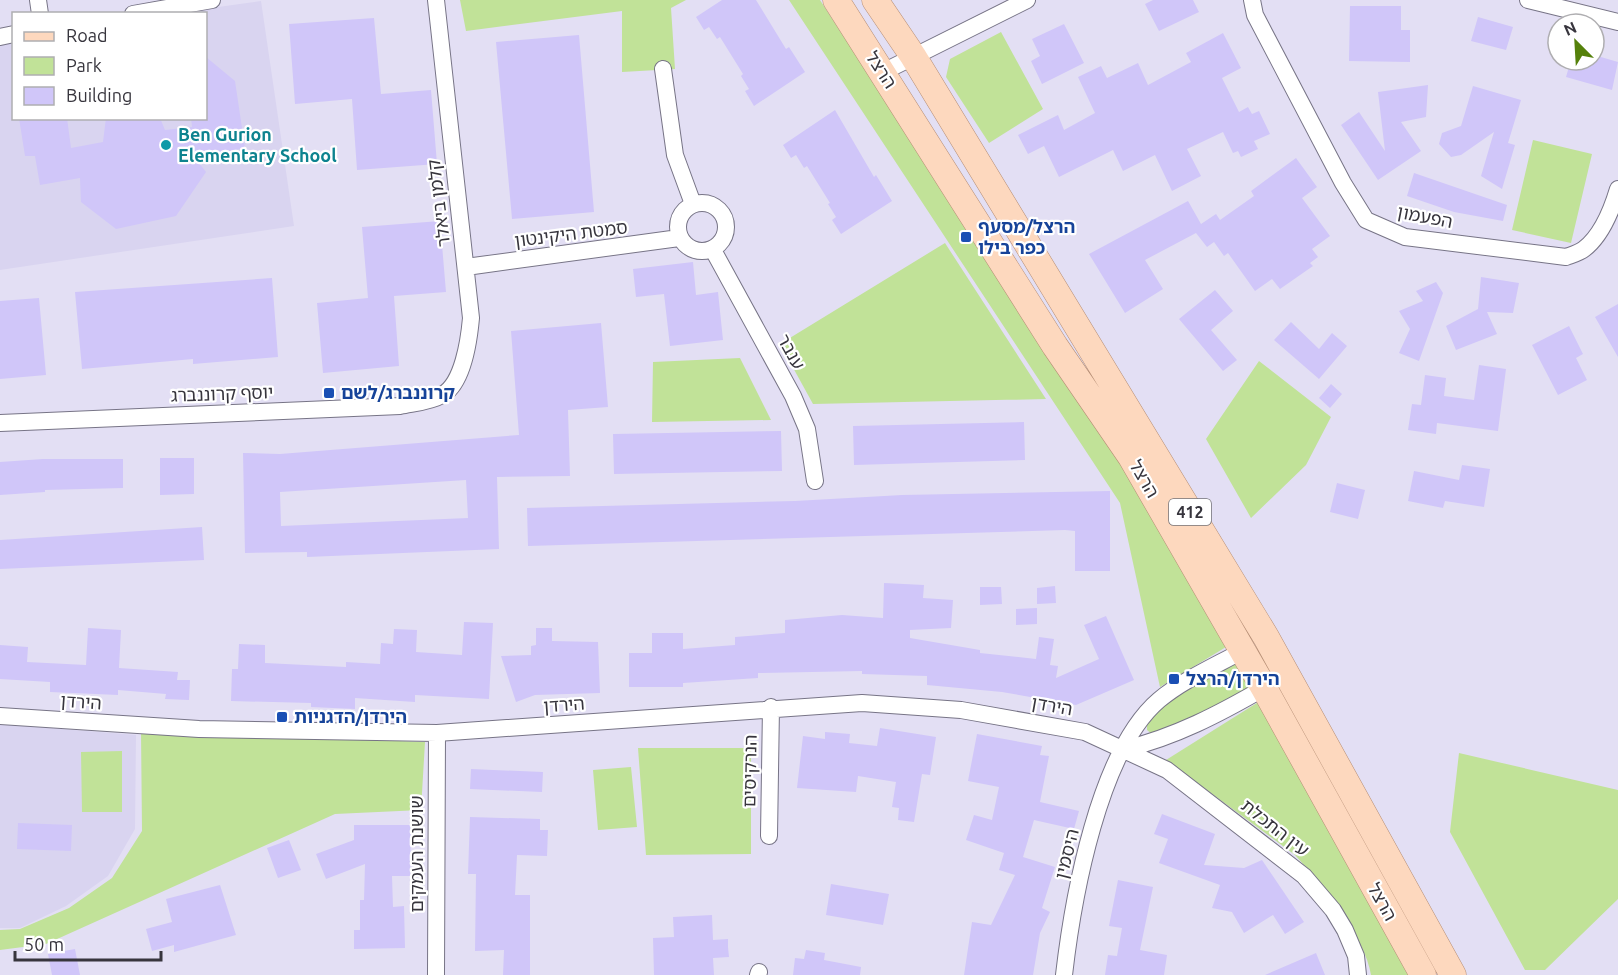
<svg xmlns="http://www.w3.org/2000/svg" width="1618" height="975" viewBox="0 0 1618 975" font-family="Ubuntu,'Noto Sans Hebrew',sans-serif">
  <rect width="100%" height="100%" fill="#e3dff4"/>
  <path fill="#d9d4f0" d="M261,1L294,226L0,270V40L13,38L14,118H206V14L175,13Z
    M0,724L136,735L135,829L108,876L66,906L20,928H0Z"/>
  <path fill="#c1e298" d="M460,0H686L671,8L675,69L622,72V11L466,31Z
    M789,0H820L1125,469L1226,647L1160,687L1120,503Z
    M1001,32L1043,109L989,143L946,77L950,59Z
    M1533,140L1592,154L1571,243L1512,230Z
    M945,243L1046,399L813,404L780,344Z
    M740,358L771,420L652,422L653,362Z
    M1259,361L1331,417L1306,465L1251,518L1206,439Z
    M1239,656L1254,689L1153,735L1147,730V719L1164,703Z
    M1260,701L1412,975H1371C1366,939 1320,882 1295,855L1166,760Z
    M141,731L425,742L421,810L335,814L46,944L0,950V930L20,929L69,908L112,878L142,831Z
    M638,748H751V854L646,855Z
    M122,751V812H82L81,752Z
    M1459,753L1618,790V899L1545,970H1525L1450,832Z
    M631,767L637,827L598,830L593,770Z"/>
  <path fill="#d0c6f9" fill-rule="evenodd" d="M722,0H756L786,49L789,47L805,72L754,106L745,91L749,89L741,76L743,74L720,37L717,39L709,27L704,30L696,17Z
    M1153,0H1193L1199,12L1159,31L1145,4Z
    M1350,6H1401V30H1410V62L1349,61Z
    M1478,17L1513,27L1506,50L1471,41Z
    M374,18L381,94L431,90L437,164L357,170L352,99L295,104L289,24Z
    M1064,24L1084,63L1042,84L1031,61L1040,56L1032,39Z
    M1223,33L1241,68L1222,78L1239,112L1248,107L1252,114L1259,111L1270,134L1254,141L1258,149L1241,157L1238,151L1233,153L1223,132L1187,149L1201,176L1172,191L1155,155L1123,171L1113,150L1059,177L1044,146L1028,154L1018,135L1058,115L1064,130L1095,113L1078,77L1101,66L1107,78L1138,63L1148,85L1191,62L1186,53Z
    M579,35L594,212L512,219L496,42Z
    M1594,55L1618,62L1612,90L1566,77L1571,60H1594Z
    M206,57L235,81L245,148L195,158L206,172L176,216L116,229L81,202L80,178L40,185L35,156H25L19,118H67L71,148L103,142L106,118H160L165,130L192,127L191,118H206Z
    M1428,85L1426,117L1401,122L1421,151L1378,180L1341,125L1359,112L1385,151L1378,92Z
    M1473,86L1521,100L1508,143L1515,145L1502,189L1481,176L1494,132L1461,155L1451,157L1439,144L1442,133L1461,126Z
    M835,110L874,177L876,175L892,201L841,234L832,220L836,217L828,204L830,203L807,166L804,168L796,155L791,158L783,145Z
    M1296,158L1317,187L1302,198L1330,236L1312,249L1318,257L1310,263L1313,266L1280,289L1272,279L1255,291L1228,253L1224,256L1214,242L1207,247L1196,233L1145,260L1163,289L1125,313L1089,254L1188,201L1201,224L1216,214L1220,220L1254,196L1251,191Z
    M1414,173L1507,205L1503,221L1454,212L1407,196Z
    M440,221L446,292L394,296L399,366L323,373L317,303L368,298L362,227Z
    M693,262L696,295L718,292L723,340L670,346L664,294L636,297L633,269Z
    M1481,277L1519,283L1513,313L1487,312L1497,334L1456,350L1446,326L1478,309Z
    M272,278L278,357L193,364V359L82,369L75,292Z
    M1436,282L1443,293L1419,361L1399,353L1410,329L1399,311L1423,301L1416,291Z
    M1215,290L1233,311L1211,330L1237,360L1223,371L1179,319Z
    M39,298L46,375L0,379V301Z
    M1618,304V357L1595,317Z
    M1291,322L1319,349L1332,333L1347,346L1319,379L1274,340Z
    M601,323L608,407L568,410L570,476L497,477L499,549L307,557V552L245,553L243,453L280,454L519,435L511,331ZM466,480L468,518L281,526L280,492Z
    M1569,326L1583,354L1576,358L1587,380L1558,395L1532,345Z
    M1479,365L1506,369L1498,431L1437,423L1436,434L1408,430L1412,404L1421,405L1425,375L1446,378L1444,396L1474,400Z
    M1331,384L1342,394L1330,408L1319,398Z
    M1024,422L1025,460L854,465L853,426Z
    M781,431L782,471L614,474L613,434Z
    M160,458H194V494L160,495Z
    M43,459H123V488L45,490V492L0,495V462Z
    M1462,465L1490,469L1484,507L1445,501L1443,508L1408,501L1414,471L1459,480Z
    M1337,483L1365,490L1358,519L1330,512Z
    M1110,491V571H1075V531L1065,530L528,546L527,508L795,501L902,495Z
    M202,527L204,560L0,569V540Z
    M884,583L924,585L923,598L953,600L951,628L910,630V638L980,650V653L1036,659L1039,637L1054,639L1050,665L1058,666L1056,678L1099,659L1084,625L1106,616L1134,680L1076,705L1002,692L927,685V676L862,674V671L758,673V678L683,683V687H629V653H652V633H683V649L735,645V637L785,633V620L842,615L883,618Z
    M1055,586L1056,603L1037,604V588Z
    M980,587H1001L1002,604L980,605Z
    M1037,608V624L1016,625V609Z
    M464,622L493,623L489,699L415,695V702L355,698V709L311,707V703L231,701L232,669H238L239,644L265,645V663L346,667V662L380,664L381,643L393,644L394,629L417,630L416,652L462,655Z
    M88,628L121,630L119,668L178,672L177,680H190L189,700L165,699L166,694L118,690V695L50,692V682L0,679V645L28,647L27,662L86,665Z
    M536,628H552V641L598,642L600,693L535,695L516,702L501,656L531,655V646L536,645Z
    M880,728L936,737L930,775L922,774L914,822L898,820L899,808L892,807L896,782L858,776L856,792L797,788L803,736L825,739V732L850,734L849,743L877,746Z
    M977,734L1042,746L1040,755L1049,756L1040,802L1079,811L1074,829L1034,820L1023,857L1055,867L1042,908L1050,912L1040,933L1033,975H964L972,922L991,925L1015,875L999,870L1004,853L966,840L974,815L992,820L999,787L968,781Z
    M471,769L543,772L542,792L470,789Z
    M1162,814L1215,834L1204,865L1244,868L1262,860L1304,922L1285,934L1273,915L1244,933L1232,912L1212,908L1220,885L1159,863L1168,839L1154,834Z
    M470,817L540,819V830H548L547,856L517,855L515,895H530V975H503L504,950L475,951L476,874H468Z
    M18,823L72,825L71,851L17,849Z
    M354,825H411L410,876H392L393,907L404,906L405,948L354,949V930H360V900H364L365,864L326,879L316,854L354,840Z
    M289,840L301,870L278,878L267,848Z
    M1118,880L1153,887L1140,950L1167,955L1164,975H1105L1108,955L1117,956L1122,928L1109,926Z
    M831,884L889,894L883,925L826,915Z
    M220,885L236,935L174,952V945L152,951L146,929L172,922L166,899Z
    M712,915L713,940L728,939V947L729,957L713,958L714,975H654L653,938L674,937L673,917Z
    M75,949L80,975H52L48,954Z
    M806,950L825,953L824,960L861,967L860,975H793L795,958L804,959Z
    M1316,953L1325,975H1265Z"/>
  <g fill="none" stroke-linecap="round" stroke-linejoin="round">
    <defs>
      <path id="street" d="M38,0L40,14
        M1252,0L1255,15L1343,183L1366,220L1405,237L1566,257C1571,255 1579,253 1584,249C1601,236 1612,209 1618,189
        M1528,0L1618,22
        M133,14L212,0
        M0,37L14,34
        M663,69L675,155L693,204
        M883,72L1027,0
        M678 227a24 24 0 1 1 48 0a24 24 0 1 1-48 0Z
        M713,250L793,396L807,429L815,481
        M466,267L679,238
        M0,423L400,406C414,403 430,402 442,395C463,384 469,340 471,318L436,0
        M0,716L199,729L437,733L862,703L961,710L1085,732L1167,770L1304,876L1333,910L1345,930L1356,956L1358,975
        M1125,749C1175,737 1219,714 1264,688
        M769,836L771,707
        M436,975L437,733
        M758,975L759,972
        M1064,975C1073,897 1099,751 1159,700C1183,680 1215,666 1242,651"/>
      <path id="primary" d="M836,0L1055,346L1131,457L1264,688L1423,975
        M875,0L913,56L1266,637L1453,975"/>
    </defs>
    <use href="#street" stroke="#777486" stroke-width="18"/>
    <use href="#primary" stroke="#b68e75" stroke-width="27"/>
    <use href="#street" stroke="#fff" stroke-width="16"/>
    <use href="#primary" stroke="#fdd8be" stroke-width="26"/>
  </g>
  <circle fill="#0f9aa8" stroke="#fff" stroke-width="2" cx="166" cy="145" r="6"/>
  <g fill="#1a4fb4" stroke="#fff" stroke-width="2">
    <rect x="960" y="231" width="12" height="12" rx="3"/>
    <rect x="323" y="387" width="12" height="12" rx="3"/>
    <rect x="1168" y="673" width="12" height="12" rx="3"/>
    <rect x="276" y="711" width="12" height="12" rx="3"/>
  </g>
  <g text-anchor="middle" stroke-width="4.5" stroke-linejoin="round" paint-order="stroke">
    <rect fill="#fff" stroke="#737277" stroke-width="1.5" x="1169" y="499" width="42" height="26" rx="4.5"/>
    <g font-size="16" font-weight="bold" fill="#37353d">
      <text x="1190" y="518">412</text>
    </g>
    <g font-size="18" fill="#37353d" stroke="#fff">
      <text transform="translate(881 70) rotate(57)" y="6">הרצל</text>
      <text transform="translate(439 203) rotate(-97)" y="6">קלמן ביאלר</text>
      <text transform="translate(1425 217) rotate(11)" y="6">הפעמון</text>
      <text transform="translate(571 234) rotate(-7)" y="6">סמטת היקינטון</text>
      <text transform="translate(791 352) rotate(61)" y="6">ענבר</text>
      <text transform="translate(222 394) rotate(-2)" y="6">יוסף קרוננברג</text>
      <text transform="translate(1144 479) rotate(60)" y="6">הרצל</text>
      <text transform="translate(81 702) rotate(4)" y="6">הירדן</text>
      <text transform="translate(564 705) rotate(-4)" y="6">הירדן</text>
      <text transform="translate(1052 706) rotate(10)" y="6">הירדן</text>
      <text transform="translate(750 771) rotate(-89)" y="6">הנרקיסים</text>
      <text transform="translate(1275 828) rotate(38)" y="6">עין התכלת</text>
      <text transform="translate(417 854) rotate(-90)" y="6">שושנת העמקים</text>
      <text transform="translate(1067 854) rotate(-76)" y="6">היסמין</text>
      <text transform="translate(1382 902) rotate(61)" y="6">הרצל</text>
    </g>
    <g font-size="18" font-weight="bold" fill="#0d838f" stroke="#fff" text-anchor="start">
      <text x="178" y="141">Ben Gurion<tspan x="178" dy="21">Elementary School</tspan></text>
    </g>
    <g font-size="18" font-weight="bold" fill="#164399" stroke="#fff" text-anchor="start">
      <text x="978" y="233">הרצל/מסעף<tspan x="978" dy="21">כפר בילו</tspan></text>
      <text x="341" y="399">קרוננברג/לשם</text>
      <text x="1186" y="685">הירדן/הרצל</text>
      <text x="294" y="723">הירדן/הדגניות</text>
    </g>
  </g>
  <rect x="12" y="12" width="195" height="108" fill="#ffffff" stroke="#afaeb1" stroke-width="1.5"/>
  <rect x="24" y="32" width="30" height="9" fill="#fdd8be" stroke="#afaeb1" stroke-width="1.5"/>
  <text x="66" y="42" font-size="18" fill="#37353d">Road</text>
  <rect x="24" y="57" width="30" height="18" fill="#c1e298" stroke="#afaeb1" stroke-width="1.5"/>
  <text x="66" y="72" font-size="18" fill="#37353d">Park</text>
  <rect x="24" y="87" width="30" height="18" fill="#d0c6f9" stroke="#afaeb1" stroke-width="1.5"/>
  <text x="66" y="102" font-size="18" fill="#37353d">Building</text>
  <g transform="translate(1576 42) rotate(336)"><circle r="28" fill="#ffffff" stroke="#afaeb1" stroke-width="1.5"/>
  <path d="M0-4.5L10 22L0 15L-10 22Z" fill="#55810b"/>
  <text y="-9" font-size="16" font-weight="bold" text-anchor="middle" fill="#37353d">N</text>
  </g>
  <path d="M15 951v9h146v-9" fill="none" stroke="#37353d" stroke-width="3"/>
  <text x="24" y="951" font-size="18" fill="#37353d" stroke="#ffffff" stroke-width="4.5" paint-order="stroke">50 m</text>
</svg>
